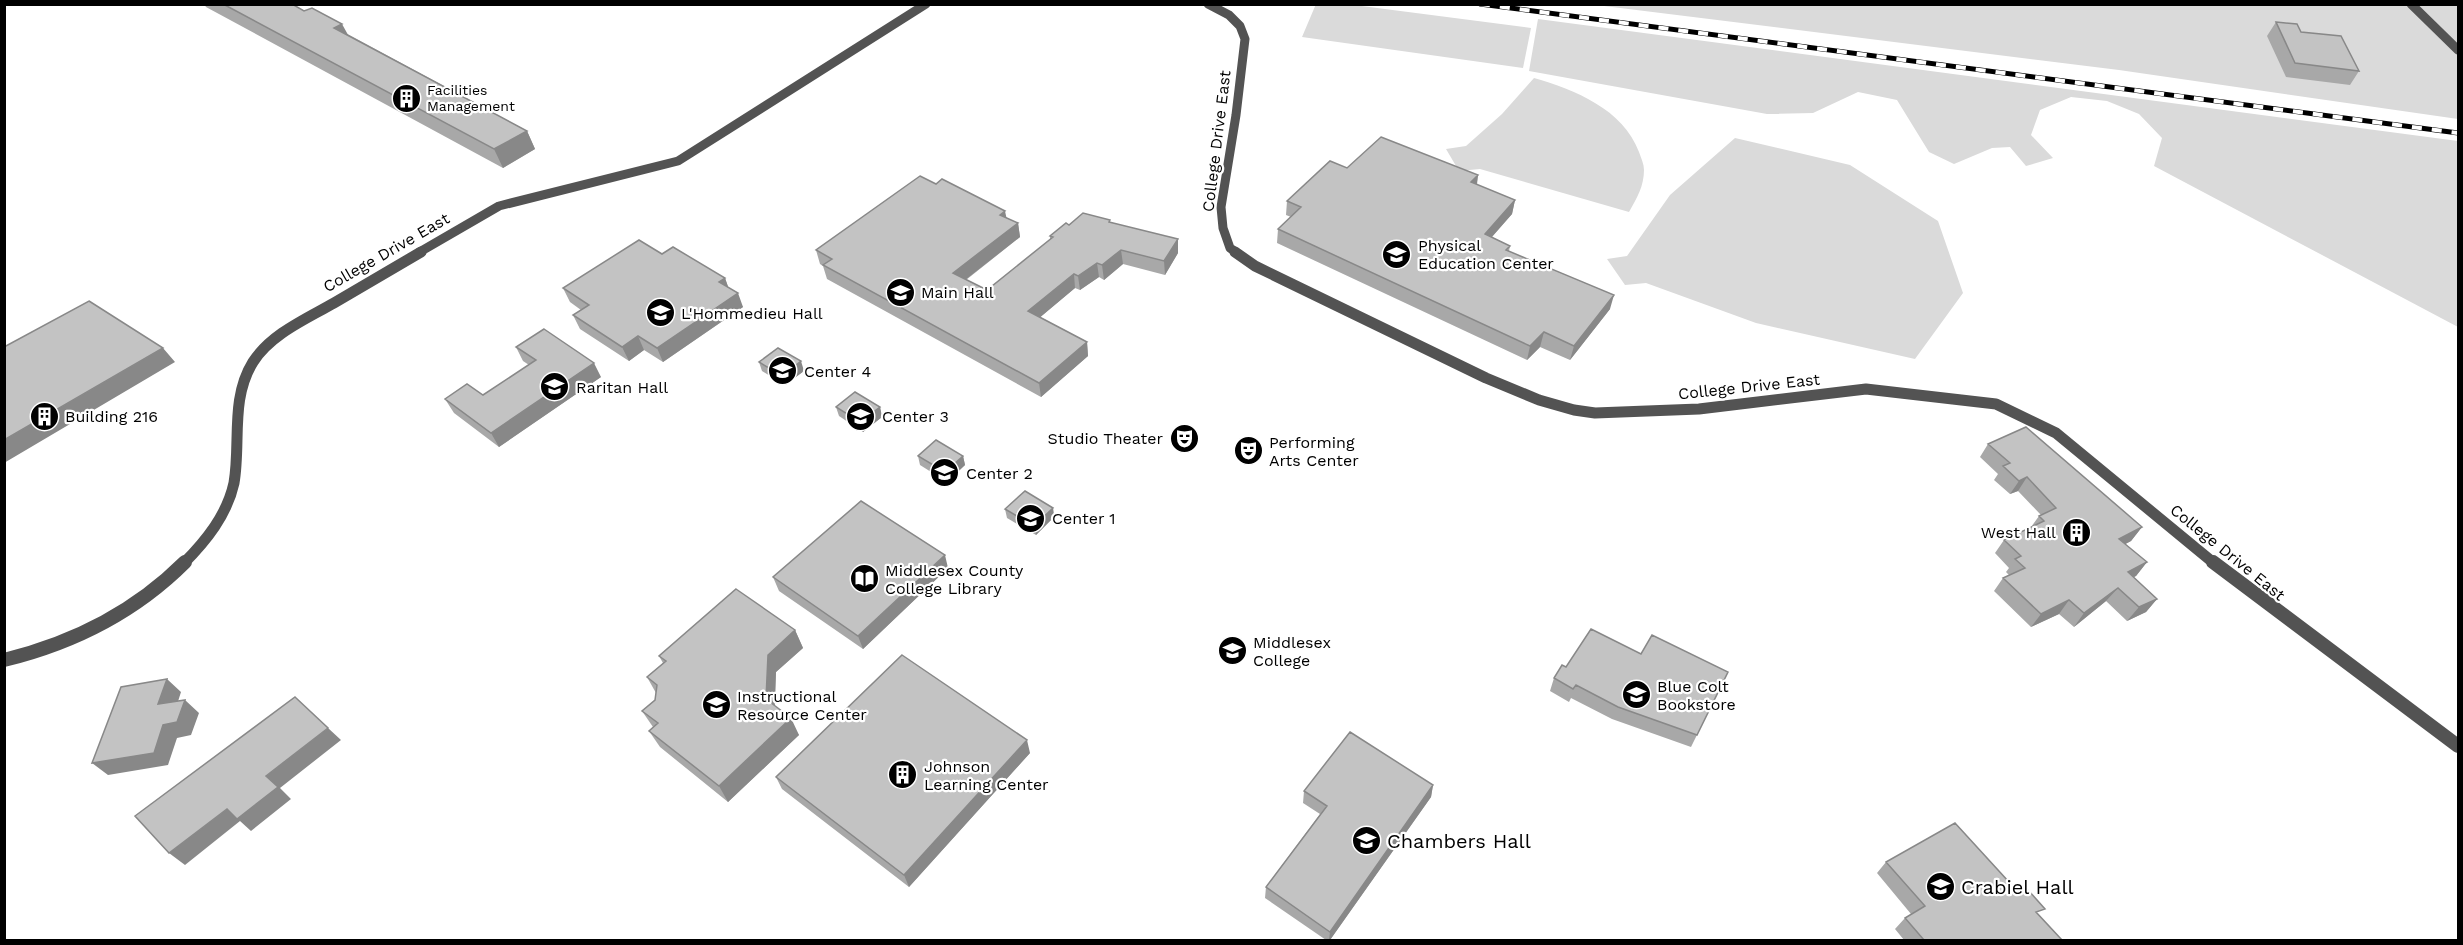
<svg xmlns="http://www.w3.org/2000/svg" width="2463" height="945" viewBox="0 0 2463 945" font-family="'Work Sans',sans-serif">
  <rect width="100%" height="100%" fill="#fff"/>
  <path fill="#dadada" d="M1316,4L1354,5L1531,28L1523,68L1302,37Z
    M1596,5H2458V119L2119,70Z
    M1538,19L2458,141V327L2154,166L2162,138L2139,114L2107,101L2071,97L2040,110L2031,135L2053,158L2026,166L2010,147L1992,148L1954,164L1929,152L1897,100L1858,92L1813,113L1767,114L1529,71Z
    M1534,78C1575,90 1623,109 1639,152C1641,158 1644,164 1644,170C1644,186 1637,198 1629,212L1480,169L1459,171L1446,149L1466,146L1502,114Z
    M1735,138L1850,165L1938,221L1963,293L1915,359L1756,323L1646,283L1625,285L1607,259L1627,256L1670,195Z"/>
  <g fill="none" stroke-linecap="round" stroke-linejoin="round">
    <path stroke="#535353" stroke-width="9" d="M1208,4L1229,15L1240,26L1245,39L1236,115L1221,207L1223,228L1230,248L1237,253
      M2411,4L2458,50
      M418,253L499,206L678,161L926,4"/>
    <path stroke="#535353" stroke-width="11" d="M1235,252L1255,266L1486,378L1539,400L1574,410L1595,413L1699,409L1866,389L1996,404L2056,433L2215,564
      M183,564C206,541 227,515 234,483C241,443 230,399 253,362C271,334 306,319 334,303C363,286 392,269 421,252"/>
    <path stroke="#535353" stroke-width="14" d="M2213,562L2458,746
      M4,660C74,643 134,613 185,562"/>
    <defs>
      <path id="rail" d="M1480,4L2458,133"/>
    </defs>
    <use href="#rail" stroke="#000" stroke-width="5"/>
    <use href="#rail" stroke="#fff" stroke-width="4" stroke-dasharray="10" stroke-linecap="butt"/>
  </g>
  <path fill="#a8a8a8" d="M204,4H292L527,131L535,149L503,168L206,7Z
    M2276,22L2301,32L2359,71L2350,85L2286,77L2267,36Z
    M1347,168L1478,175L1477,185L1515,200L1512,214L1492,237L1510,246L1509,251L1610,309L1570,360L1540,347L1527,360L1277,243L1278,229L1291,217L1286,215L1287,201Z
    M1007,218L1018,223L1020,237L966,280L987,290L1050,240V236L1069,225L1111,223L1178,253L1165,275L1123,264L1104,280L1099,277L1080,290L1075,288L1040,317L1087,342L1088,356L1041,397L827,279L823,266L820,264L816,250Z
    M662,254L725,278L728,287L743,307L663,362L644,350L629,361L580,329L573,315L581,310L570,302L563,288Z
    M516,347L601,377L499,447L454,413L445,399L483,395L529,365L523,361Z
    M759,362L804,371L785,385L762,371Z
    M836,407H880L882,417L863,432L839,416Z
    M1988,444L2142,527L2131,541L2125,544L2147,562L2136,576L2133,577L2157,599L2146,612L2127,621L2106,601L2074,627L2059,614L2031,627L1994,591L2003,578L2009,575L2006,572L2009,568L1995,553L2004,540L2031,527L2039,516L2041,515L2018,491L2010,494L1994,480L1998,474L1980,457Z
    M918,456H963L965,465L947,482L920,465Z
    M1053,508L1054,517L1036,535L1007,518L1005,509Z
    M948,568L863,649L779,591L773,577Z
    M795,630L803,648L776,672L775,706L799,735L728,802L660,747L649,731L653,727L642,711L655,700L656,693L647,677L663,663L659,656Z
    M1641,654L1728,672L1691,747L1612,719L1571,698L1569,702L1550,691L1554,678L1566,667Z
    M1030,753L909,887L782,789L776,777Z
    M1433,785L1431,797L1330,940H1326L1265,898L1266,887L1320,814L1303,803L1304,791Z
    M1886,862L2038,915L2062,940H1904L1895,929L1905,918L1911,914L1877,873Z"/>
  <path fill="#888" d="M342,24L352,42L334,28Z
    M527,131L535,149L503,168L494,149Z
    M1478,175L1476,189L1471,182Z
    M1515,200L1512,214L1482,248L1485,234Z
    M1005,211L1008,225L1000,215Z
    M1018,223L1020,237L956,287L953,273Z
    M1178,239V253L1165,275L1164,261Z
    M1121,250L1123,264L1104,280L1102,265Z
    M1097,263L1099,277L1080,290L1078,276Z
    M1074,274L1075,288L1031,325L1028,311Z
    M725,278L730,292L719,282Z
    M738,293L743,307L663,362L657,348Z
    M1614,295L1610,309L1570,360L1574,346Z
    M1544,332L1540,347L1527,360L1530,346Z
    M638,336L644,350L629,361L622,347Z
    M1087,342L1088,356L1041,397L1039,383Z
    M163,348L175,362L4,463V440Z
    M801,361L804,371L785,385L782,376Z
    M594,363L601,377L499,447L491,433Z
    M880,407L882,417L863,432L860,422Z
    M963,456L965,465L947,482L945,472Z
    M2027,477L2018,491L2010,494L2019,481Z
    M1053,508L1054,517L1036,535L1034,526Z
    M2142,527L2131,541L2109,553L2119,539Z
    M945,555L948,568L863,649L858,636Z
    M2147,562L2136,576L2117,586L2128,572Z
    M2118,588L2106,601L2074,627L2084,613Z
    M2157,599L2146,612L2127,621L2139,607Z
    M2069,600L2059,614L2031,627L2041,614Z
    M795,630L803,648L776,672L774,716L766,699L768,655Z
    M167,679L181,692L173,717L158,704Z
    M185,700L199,713L191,735L177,738L168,765L108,775L92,763L163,725Z
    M791,718L799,735L728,802L719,786Z
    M328,728L341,740L280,788L291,799L251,831L240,821L185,865L169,853L227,809L266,776Z
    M1027,740L1030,753L909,887L904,875Z
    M1433,785L1431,797L1330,940H1329L1330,932Z"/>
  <path fill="#c3c3c3" stroke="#888" stroke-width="1.5" d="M223,4H292L304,11L312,8L342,24L334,28L527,131L494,149Z
    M2276,22L2297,24L2301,32L2341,36L2359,71L2295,63Z
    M1381,137L1478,175L1471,182L1515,200L1485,234L1510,246L1506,250L1614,295L1574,346L1544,332L1530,346L1278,229L1301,207L1287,201L1330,161L1347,168Z
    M920,176L936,184L942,179L1005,211L1000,215L1018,223L953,273L987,290L1053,237L1050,236L1066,223L1069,225L1083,213L1110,220L1109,222L1178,239L1164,261L1121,250L1102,265L1097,263L1078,276L1074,274L1028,311L1087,342L1039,383L823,265L832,259L816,250Z
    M639,240L662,254L673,247L725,278L719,282L738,293L657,348L638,336L622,347L573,315L589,305L563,288Z
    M89,301L163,348L4,440V347Z
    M544,329L594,363L491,433L445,399L467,384L483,395L536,360L516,347Z
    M778,348L801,361L782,376L759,362Z
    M855,392L880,407L860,422L836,407Z
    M2026,427L2142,527L2119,539L2147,562L2128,572L2157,599L2139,607L2118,588L2084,613L2069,600L2041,614L2003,578L2025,568L2015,559L2021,556L2004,540L2044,521L2039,516L2056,508L2027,477L2019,481L2003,466L2010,463L1988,444Z
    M936,440L963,456L945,472L918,456Z
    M1025,491L1053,508L1034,526L1005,509Z
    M861,501L945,555L858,636L773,577Z
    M736,589L795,630L768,655L766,699L791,718L719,786L649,731L658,723L642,711L655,700L657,685L647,677L666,661L659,656Z
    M1591,629L1641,654L1652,635L1728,672L1697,735L1618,707L1576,685L1573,689L1554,678L1562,665L1566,667Z
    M902,655L1027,740L904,875L776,777Z
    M167,679L158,704L185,700L177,722L163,725L154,753L92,763L121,687Z
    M295,697L328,728L266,776L278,787L237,819L227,809L169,853L135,816Z
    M1350,732L1433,785L1330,932L1266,887L1327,806L1304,791Z
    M1955,823L2020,894L2028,890L2045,909L2036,912L2062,940H1924L1905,918L1925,906L1886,862Z"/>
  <defs>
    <symbol id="building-disc" viewBox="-11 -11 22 22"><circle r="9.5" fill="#000" stroke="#fff"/><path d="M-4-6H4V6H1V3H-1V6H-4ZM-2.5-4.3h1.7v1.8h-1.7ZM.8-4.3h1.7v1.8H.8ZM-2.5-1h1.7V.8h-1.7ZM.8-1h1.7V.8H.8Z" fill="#fff"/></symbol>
    <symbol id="university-disc" viewBox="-11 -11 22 22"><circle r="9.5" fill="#000" stroke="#fff"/><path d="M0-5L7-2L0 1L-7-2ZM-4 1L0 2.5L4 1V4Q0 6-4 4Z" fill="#fff"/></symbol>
    <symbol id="theatre-disc" viewBox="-11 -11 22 22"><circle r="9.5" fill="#000" stroke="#fff"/><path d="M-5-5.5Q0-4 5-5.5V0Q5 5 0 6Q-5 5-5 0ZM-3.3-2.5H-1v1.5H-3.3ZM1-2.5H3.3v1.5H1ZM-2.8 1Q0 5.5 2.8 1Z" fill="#fff"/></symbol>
    <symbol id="library-disc" viewBox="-11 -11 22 22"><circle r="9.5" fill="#000" stroke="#fff"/><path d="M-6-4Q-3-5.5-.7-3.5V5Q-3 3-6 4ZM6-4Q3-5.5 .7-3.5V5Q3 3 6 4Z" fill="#fff"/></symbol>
  </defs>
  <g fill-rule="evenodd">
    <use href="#building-disc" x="390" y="82" width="33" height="33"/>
    <use href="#university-disc" x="1380" y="238" width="33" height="33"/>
    <use href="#university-disc" x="884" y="276" width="33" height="33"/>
    <use href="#university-disc" x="644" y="296" width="33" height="33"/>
    <use href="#university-disc" x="766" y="354" width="33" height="33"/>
    <use href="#university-disc" x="538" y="370" width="33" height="33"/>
    <use href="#building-disc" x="28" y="400" width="33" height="33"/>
    <use href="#university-disc" x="844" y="400" width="33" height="33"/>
    <use href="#theatre-disc" x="1168" y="422" width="33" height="33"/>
    <use href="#theatre-disc" x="1232" y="434" width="33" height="33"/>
    <use href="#university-disc" x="928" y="456" width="33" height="33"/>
    <use href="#university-disc" x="1014" y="502" width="33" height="33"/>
    <use href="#building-disc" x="2060" y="516" width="33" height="33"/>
    <use href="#library-disc" x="848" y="562" width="33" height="33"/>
    <use href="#university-disc" x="1216" y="634" width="33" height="33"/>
    <use href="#university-disc" x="1620" y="678" width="33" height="33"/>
    <use href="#university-disc" x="700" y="688" width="33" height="33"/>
    <use href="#building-disc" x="886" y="758" width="33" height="33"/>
    <use href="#university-disc" x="1350" y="824" width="33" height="33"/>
    <use href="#university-disc" x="1924" y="870" width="33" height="33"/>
  </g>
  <g text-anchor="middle" stroke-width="4.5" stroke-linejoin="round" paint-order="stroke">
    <g font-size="14" fill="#000" stroke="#fff" text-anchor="start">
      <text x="427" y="95">Facilities<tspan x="427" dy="16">Management</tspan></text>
    </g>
    <g font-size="16" fill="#000" stroke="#fff">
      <text transform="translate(1216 141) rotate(-83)" y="6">College Drive East</text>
      <text transform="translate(386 252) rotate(-30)" y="6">College Drive East</text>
      <text transform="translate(1749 386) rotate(-6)" y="6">College Drive East</text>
      <text transform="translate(2228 552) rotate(39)" y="6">College Drive East</text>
    </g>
    <g font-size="16" fill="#000" stroke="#fff" text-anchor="start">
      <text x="1418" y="251">Physical<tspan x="1418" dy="18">Education Center</tspan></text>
      <text x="921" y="298">Main Hall</text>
      <text x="681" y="319">L'Hommedieu Hall</text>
      <text x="804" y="377">Center 4</text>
      <text x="576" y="393">Raritan Hall</text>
      <text x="65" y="422">Building 216</text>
      <text x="882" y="422">Center 3</text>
      <text x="1163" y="444" text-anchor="end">Studio Theater</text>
      <text x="1269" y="448">Performing<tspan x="1269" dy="18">Arts Center</tspan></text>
      <text x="966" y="479">Center 2</text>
      <text x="1052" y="524">Center 1</text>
      <text x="2056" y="538" text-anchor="end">West Hall</text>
      <text x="885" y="576">Middlesex County<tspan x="885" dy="18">College Library</tspan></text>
      <text x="1253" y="648">Middlesex<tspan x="1253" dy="18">College</tspan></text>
      <text x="1657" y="692">Blue Colt<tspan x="1657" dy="18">Bookstore</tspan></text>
      <text x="737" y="702">Instructional<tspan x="737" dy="18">Resource Center</tspan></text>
      <text x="924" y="772">Johnson<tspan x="924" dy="18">Learning Center</tspan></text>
    </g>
    <g font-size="20" fill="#000" stroke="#fff" text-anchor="start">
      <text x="1387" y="848">Chambers Hall</text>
      <text x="1961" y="894">Crabiel Hall</text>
    </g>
  </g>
  <rect width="2463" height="945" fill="none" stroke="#000000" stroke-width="12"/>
</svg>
